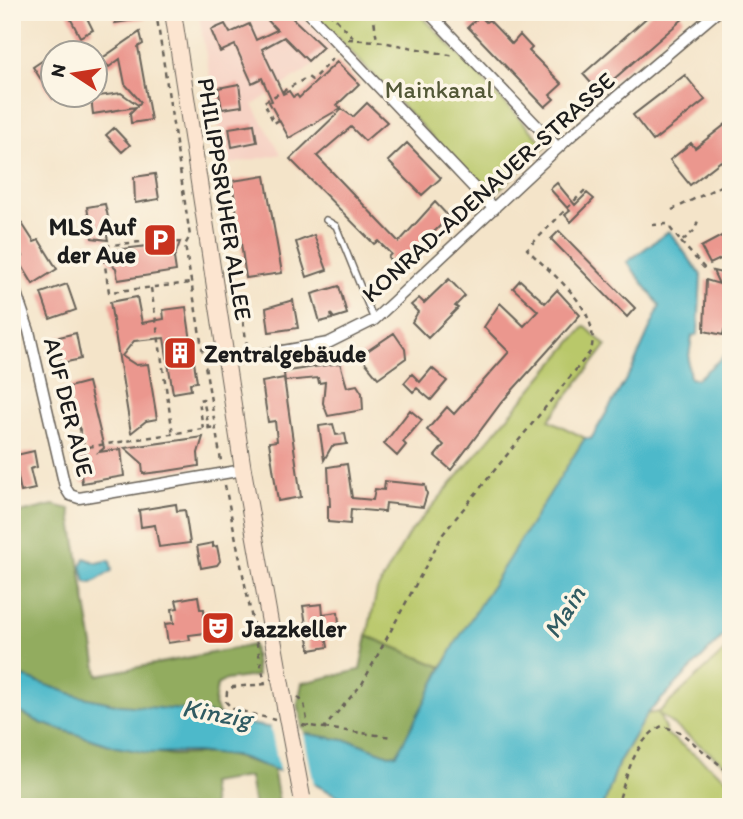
<svg xmlns="http://www.w3.org/2000/svg" width="743" height="819" font-family="Itim,sans-serif">
<rect width="100%" height="100%" fill="#fcf5e5"/>
<filter id="ink" filterUnits="userSpaceOnUse"><feTurbulence type="fractalNoise" baseFrequency=".0143" numOctaves="2"/><feDisplacementMap in="SourceGraphic" scale="14" xChannelSelector="R" yChannelSelector="G"/><feConvolveMatrix kernelMatrix="1 2 1 2 8 2 1 2 1" color-interpolation-filters="sRGB"/></filter>
<filter id="wash" filterUnits="userSpaceOnUse"><feTurbulence type="fractalNoise" baseFrequency=".00686" numOctaves="4" result="noise"/><feDisplacementMap in="SourceGraphic" scale="28" xChannelSelector="R" yChannelSelector="G"/><feGaussianBlur stdDeviation="1.57" result="paint"/><feColorMatrix in="noise" values="0 0 0 0 0 0 0 0 0 0 0 0 0 0 0 0 0 1.4 0 .05"/><feComposite in="paint" operator="in"/></filter>
<g filter="url(#wash)">
<rect width="100%" height="100%" fill="#f4e4c9"/>
<!-- built -->
<path fill="#f6d2c4" d="M198,12h100l34,35 -19,19 -60,39 28,49 -55,11z"/>
<!-- green -->
<path fill="#b9c86a" stroke="#6a7243" stroke-width="2" d="M313,12h105l128,134 -56,52z
M585,326l21,20 -57,74 36,18 -143,229 -75,-31 10,-46 31,-55z
M731,645v124l-72,-55 8,20 64,48v25h-128l16,-45 28,-48 12,-2z"/>
<!-- forest -->
<path fill="#92ac5e" stroke="#57643d" stroke-width="2" d="M53,505l17,4 28,166 155,-30 4,31 -31,4 -9,5 -3,20 6,10 -100,-10 -42,-9 -66,-23v-158z
M367,636l75,31 -32,68 -13,19 -8,1 -34,-13 -52,-9 -5,-30 4,-20 58,-13z
M12,708l29,15 75,24 57,8 47,-2 53,15 6,34 -25,4 -5,-29 -39,6 3,24h-201z"/>
<!-- water -->
<path fill="#4eb9ca" stroke="#356a73" stroke-width="2" d="M669,231l32,44 -3,59 -6,2 -4,28 2,14 7,1 34,-29v278l-84,86 -28,48 -16,45h-243l-48,-24 -72,-26 -44,-5 -47,1 -33,-6 -75,-24 -29,-15v-35l66,23 42,9 78,6 51,13 106,18 34,13 8,-1 58,-110 130,-206 6,1 41,-70 28,-63 -33,-44z
M85,558l12,5 13,-3 2,11 -20,12 -6,-1 -5,-16z"/>
<!-- pier -->
<path fill="#f4e4c9" d="M270,724l33,5 12,60 -35,-15z"/>
<g id="blocks">
<!-- building -->
<path fill="#eb978e" d="M67,12h17l9,18 -13,7z
M113,12h33l1,6 -32,5z
M260,12h26l37,35 -15,14 -24,-24 -22,12 21,45 6,-3 4,6 4,-2 2,3 38,-36 22,22 -22,21 4,3 -52,30 -20,-36 3,-1 -10,-23 -10,5 -17,-38 -15,7 -9,-22 14,-6 5,9 19,-9 7,16 21,-10z
M653,12h26l5,6 -85,74 -16,-18z
M480,16l6,6 3,-2 23,24 8,-9 12,13 -3,3 33,33 -12,11 4,4 -9,8 -77,-80z
M140,32l3,12 -5,3 13,73 -20,3 -1,-10 6,-6 -43,7 -2,-17 30,-4 17,12 3,-3 -16,-18 -5,-25 -11,8 -8,-8z
M48,57l4,7v33l-19,-30z
M685,75l20,25 -52,41 -20,-26z
M239,84l3,22 -20,3 -4,-21z
M367,103l20,19 -22,19 -14,-14 -34,29 82,86 36,-40 14,15 -48,48 -3,-3 -4,3 -6,-8 3,-3 -13,-13 -4,3 -84,-85 52,-50 11,8z
M254,124l3,18 -25,5 -3,-19z
M726,124l5,6v32l-6,4 -4,-5 -31,24 -20,-25 21,-17 4,5z
M114,128l16,17 -8,7 -16,-17z
M407,143l34,35 -19,17 -34,-34z
M155,174l4,25 -24,4 -1,-26z
M265,176l17,97 -36,5 -14,-97z
M557,183l18,22 12,-12 7,6 -23,23 -6,-7 5,-4 -20,-22z
M105,204l6,26 -5,1 2,9 -16,-2 -5,-31z
M12,208l22,34 5,-2 18,29 -24,15 -15,-25 5,-3 -11,-16z
M559,231l76,77 -8,9 -76,-78z
M731,231v23l-21,10 -9,-17z
M314,235l13,35 -20,7 -11,-35z
M180,242l-6,16 2,13 -58,9 -2,-12 -7,-6 -3,-11z
M713,271l18,4v57l-7,-2 -1,5 -19,-4 2,-51 13,4z
M449,279l16,17 -10,10 3,2 -30,30 -16,-16 6,-10 -7,-7 8,-7 5,5z
M520,280l25,23 12,-13 23,25 -79,88 -50,67 -16,-14 9,-11 -17,-15 20,-23 7,7 55,-62 -25,-25 16,-24 24,23 14,-15 -25,-23z
M67,284l9,26 -26,9 -9,-26z
M339,286l8,28 -13,4 -3,-4 1,5 -12,3 -8,-28z
M137,297l5,26 22,-4 -1,-9 23,-3 11,75 -7,1 1,7 -18,3 -9,-55 -30,3 -12,15 14,9 12,-1 9,55 -11,2 -15,12 -21,-131z
M293,300l5,28 -29,4 -3,-24z
M76,333l5,26 -19,4 -7,-25z
M394,333l11,16 1,9 -28,20 -18,-22z
M340,363l7,24 10,-2 5,8 1,17 -35,6 -5,-13 2,-21 -6,1 -1,-5 -33,3 -1,-7 4,-3z
M432,368l15,13 -16,19 -14,-12 -4,4 -9,-9 8,-9 8,8z
M284,378l17,119 -23,4 -9,-59 8,-1 -2,-20 -7,1 -6,-40z
M88,382l16,66 -5,4 22,-3 3,27 -42,7 -3,-28 7,-1 -7,-28 -4,1 -6,-40z
M410,410l12,10 -19,22 3,3 -9,11 -13,-12z
M333,424l3,11 9,-1 2,10 -15,2 -8,14 -5,-34z
M203,437l-5,16 1,13 -32,5 -24,3 -1,-11 -17,-15z
M34,451l3,16 -7,2 5,20 -14,3 -4,-20 -5,1v-17z
M347,464l5,34 21,2 2,-11 9,1 1,-9 40,4 2,9 -4,13 -37,-4 -1,9 -34,-3 -1,15 -22,-2v-16h2l-2,-39z
M176,504l1,7 8,-1 5,33 -31,4 -4,-22 -14,2 -2,-17z
M213,543v4l4,-1 3,15 -3,4 -16,3 -4,-22z
M198,596l2,13h4l1,24 -16,2 1,5 -22,3 -3,-19 9,-1 -2,-14 6,-1 -2,-8z
M322,604l1,10 15,-2 1,12 -15,2 4,21 -18,3 -7,-44z"/>
</g>
</g>
<g filter="url(#ink)">
<use href="#blocks" fill-opacity="0" stroke="#686259" stroke-width="2"/>
<g fill="none" stroke-linecap="round" stroke-linejoin="round">
<defs>
<path id="lane" d="M326,220l10,6 38,94"/>
<path id="street" d="M308,12l186,197
M428,12l130,136
M12,281l17,50 36,156 5,8 9,3 164,-28
M226,361l102,-18 46,-23 200,-187 143,-121"/>
<path id="secondary" d="M173,12l70,458 42,237"/>
</defs>
<!-- lane casing -->
<use href="#lane" stroke="#686259" stroke-width="8"/>
<!-- street casing -->
<use href="#street" stroke="#686259" stroke-width="13"/>
<!-- secondary casing -->
<use href="#secondary" stroke="#686259" stroke-width="18"/>
<!-- path -->
<path stroke="#686259" stroke-width="2.5" stroke-dasharray="5 5" stroke-linecap="butt" d="M156,12l34,224 -5,9 36,216
M329,12l27,28
M373,12l4,29 78,15
M348,39l28,2
M279,120l-5,3 -10,-21 44,-25 4,3 23,-24
M672,210l59,-29
M652,225l15,-1 14,18 14,-12 4,-13
M160,240l-58,6 7,46 82,-9
M681,242l26,29
M228,275l11,18 8,53
M151,288l22,146
M203,429l-4,-29 4,-1 6,29
M69,450l146,-23
M225,485l40,199
M266,684l-33,3 -6,5 -1,10 7,7 42,11
M298,697l6,6 4,23
M302,725l22,3 38,-44 81,-150 148,-183c11,-42 -38,-75 -64,-102l61,-62
M324,728l68,9
M12,800l11,7
M617,807c8,-28 18,-68 45,-81l18,6 51,42"/>
<!-- lane -->
<use href="#lane" stroke="#fff" stroke-width="5"/>
<!-- street -->
<use href="#street" stroke="#fff" stroke-width="10"/>
<!-- secondary -->
<use href="#secondary" stroke="#fce5d0" stroke-width="16"/>
<defs>
<path id="secondary-bridge" d="M285,707l17,90"/>
</defs>
<!-- secondary-bridge casing -->
<use href="#secondary-bridge" stroke="#686259" stroke-width="18" stroke-linecap="butt"/>
<!-- secondary-bridge -->
<use href="#secondary-bridge" stroke="#fce5d0" stroke-width="16"/>
</g>
</g>
<!-- icons -->
<defs>
<symbol id="parking-square" viewBox="-11 -11 22 22"><rect x="-9" y="-9" width="18" height="18" rx="4" fill="#c8321e" stroke="#fcf5e5"/><path d="M-3.5-5.5H1a3.5 3.5 0 0 1 0 7H-1V5.5H-3.5ZM-1-3.4V-.6H.8a1.4 1.4 0 0 0 0-2.8Z" fill="#fff"/></symbol>
<symbol id="building-square" viewBox="-11 -11 22 22"><rect x="-9" y="-9" width="18" height="18" rx="4" fill="#c8321e" stroke="#fcf5e5"/><path d="M-4-6H4V6H1V3H-1V6H-4ZM-2.5-4.3h1.7v1.8h-1.7ZM.8-4.3h1.7v1.8H.8ZM-2.5-1h1.7V.8h-1.7ZM.8-1h1.7V.8H.8Z" fill="#fff"/></symbol>
<symbol id="theatre-square" viewBox="-11 -11 22 22"><rect x="-9" y="-9" width="18" height="18" rx="4" fill="#c8321e" stroke="#fcf5e5"/><path d="M-5-5.5Q0-4 5-5.5V0Q5 5 0 6Q-5 5-5 0ZM-3.3-2.5H-1v1.5H-3.3ZM1-2.5H3.3v1.5H1ZM-2.8 1Q0 5.5 2.8 1Z" fill="#fff"/></symbol>
</defs>
<g fill-rule="evenodd">
<use href="#parking-square" x="141" y="221" width="38" height="38"/>
<use href="#building-square" x="161" y="334" width="38" height="38"/>
<use href="#theatre-square" x="199" y="609" width="38" height="38"/>
</g>
<g text-anchor="middle" dominant-baseline="central" stroke-width="7" stroke-linejoin="round" paint-order="stroke">
<!-- park labels -->
<g font-size="24" fill="#535837" stroke="#fcf5e5">
<text x="439" y="89">Mainkanal</text>
</g>
<!-- street labels -->
<g font-size="24" fill="#1c1c1c" stroke="#fcf5e5">
<text transform="translate(488 187) rotate(-42)">KONRAD-ADENAUER-STRASSE</text>
<text transform="translate(225 199) rotate(81)">PHILIPPSRUHER ALLEE</text>
<text transform="translate(69 407) rotate(76)">AUF DER AUE</text>
</g>
<!-- poi labels -->
<g font-size="24" font-weight="bold" fill="#1c1c1c" stroke="#fcf5e5" text-anchor="start">
<text x="136" y="226" text-anchor="end">MLS Auf<tspan x="136" dy="28">der Aue</tspan></text>
<text x="204" y="353">Zentralgebäude</text>
<text x="242" y="628">Jazzkeller</text>
</g>
<!-- water labels -->
<g font-size="26" font-style="italic" fill="#305b62" stroke="#fcf5e5">
<text transform="translate(564 612) rotate(-58)">Main</text>
<text transform="translate(217 713) rotate(10)">Kinzig</text>
</g>
</g>
<!-- margin -->
<rect width="743" height="819" fill="none" stroke="#fcf5e5" stroke-width="42"/>
<!-- north arrow -->
<g transform="translate(74 74) rotate(282)"><circle r="33" fill="#fcf5e5" stroke="#a29e95" stroke-width="2"/>
<path d="M0-5L12 26L0 18L-12 26Z" fill="#c8321e"/>
<text y="-10" font-size="19" font-weight="bold" text-anchor="middle" fill="#1c1c1c">N</text>
</g>
</svg>
